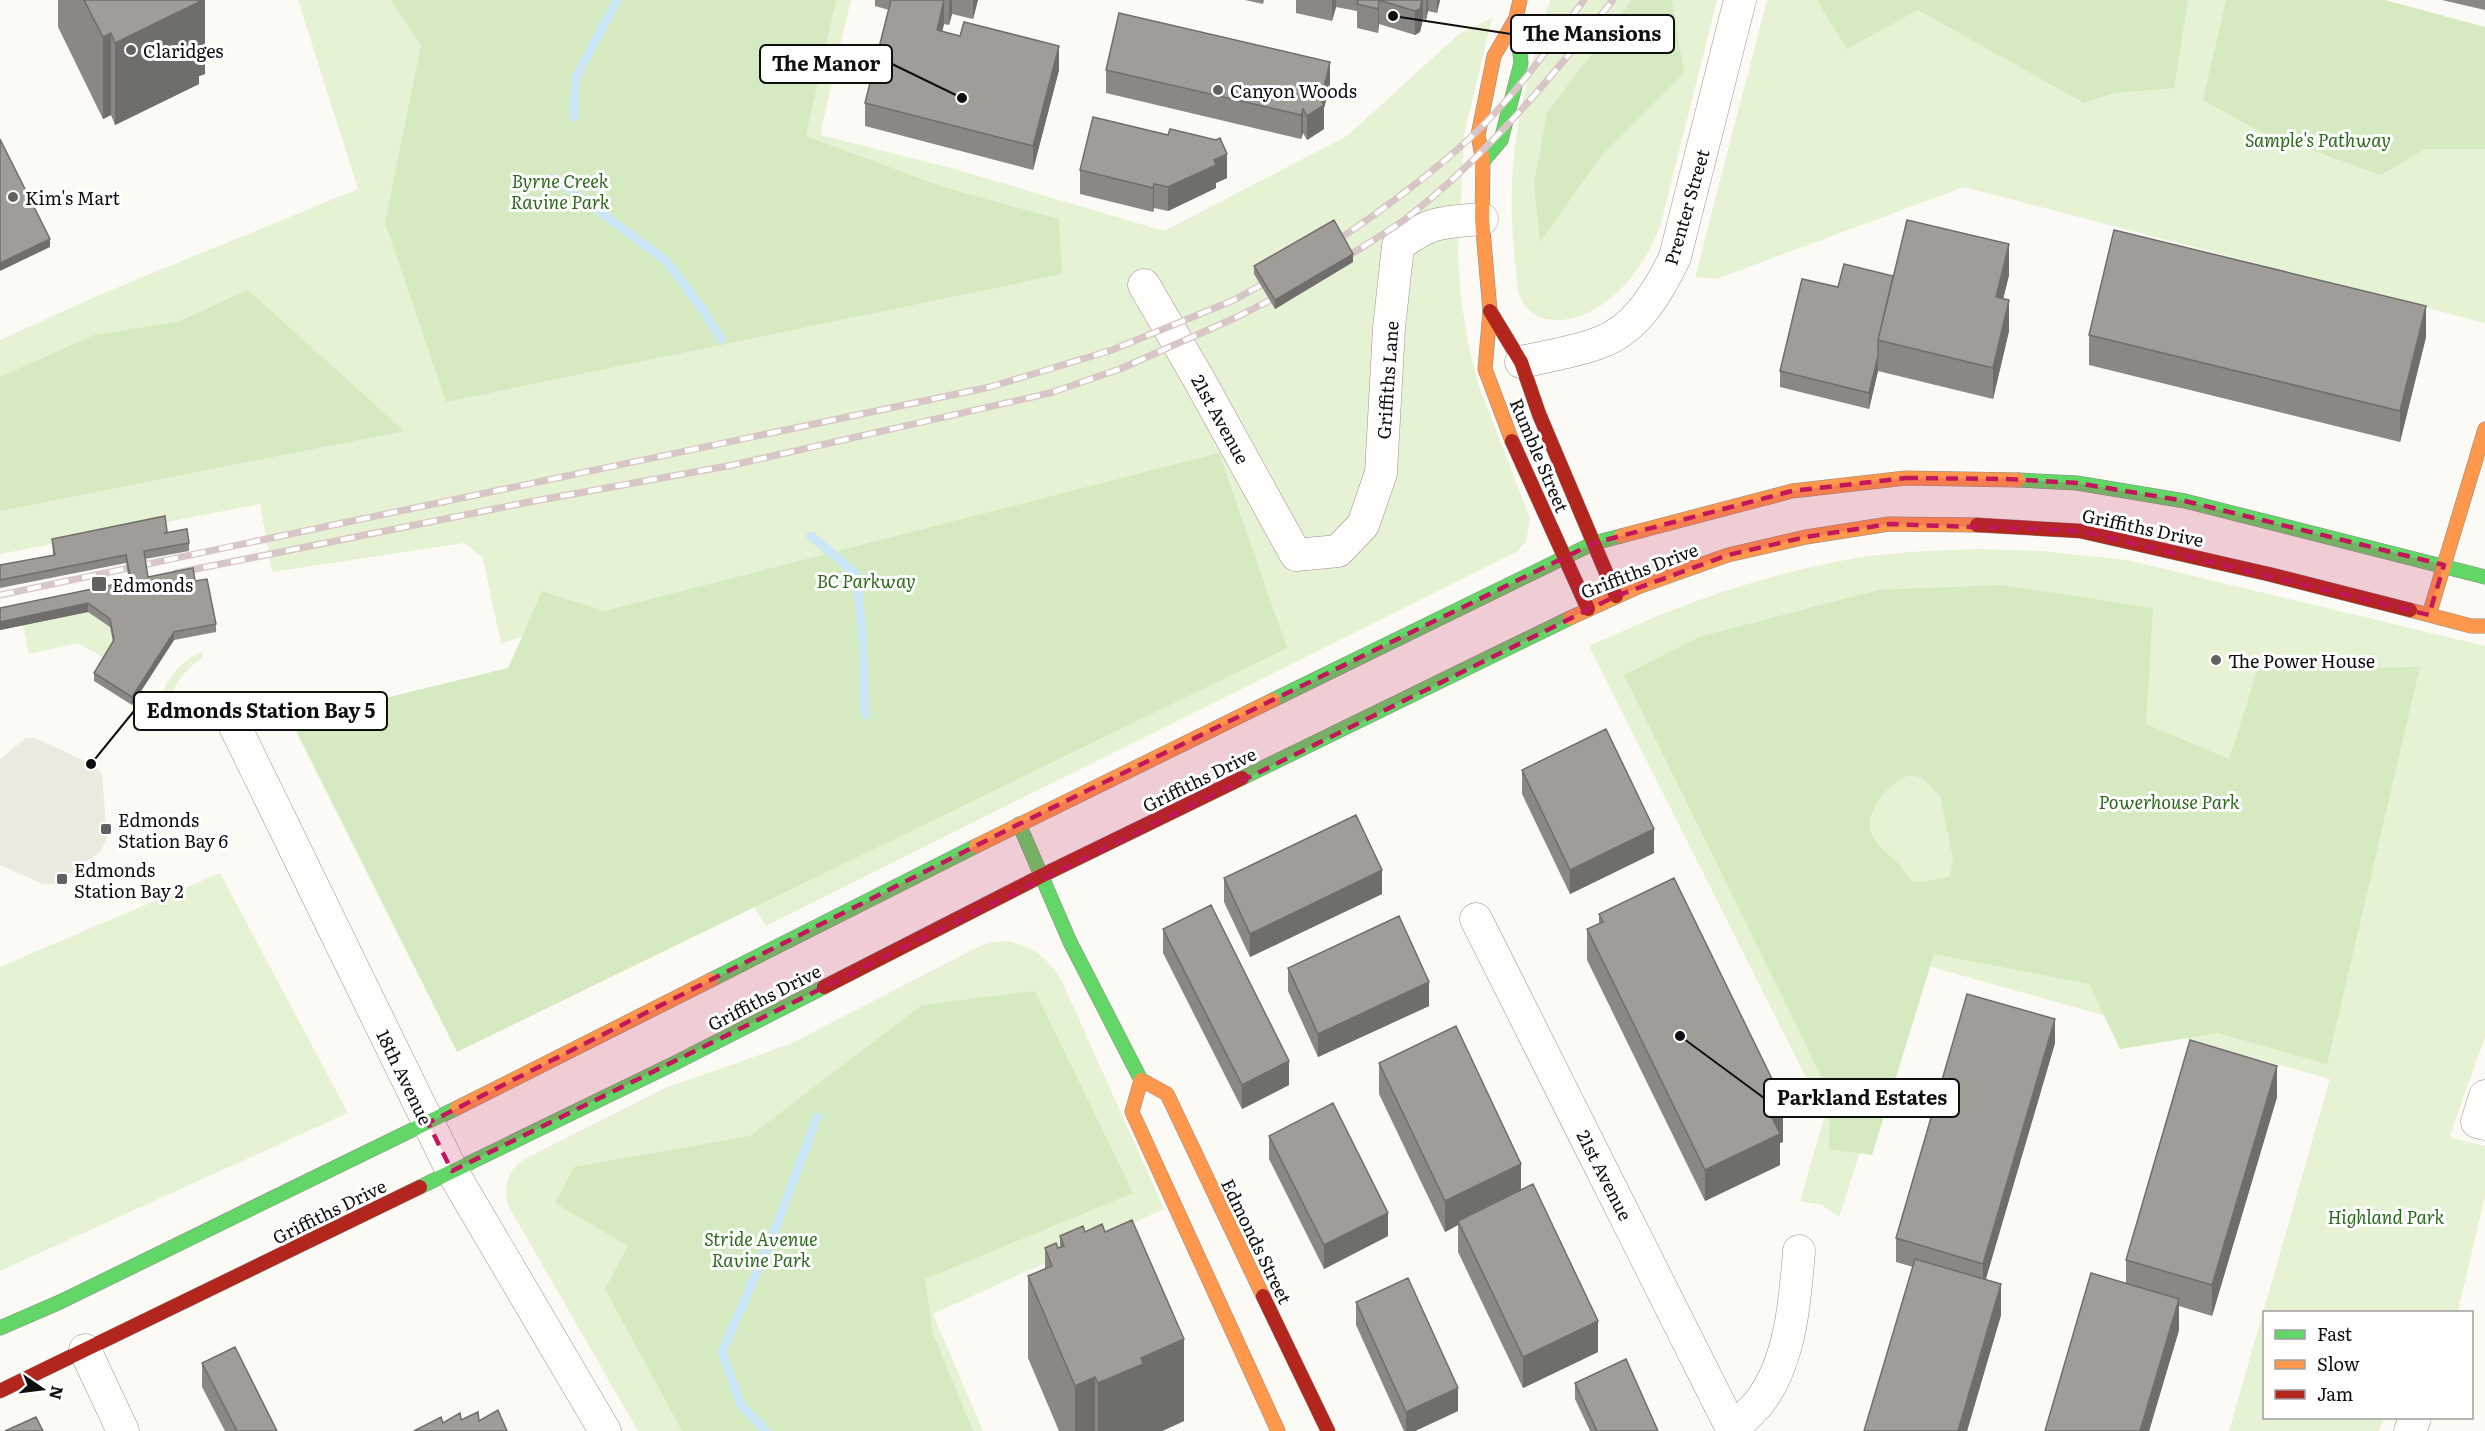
<svg xmlns="http://www.w3.org/2000/svg" width="2485" height="1431" font-family="Literata,serif">
<rect width="100%" height="100%" fill="#fcfaf4"/>
<!-- green -->
<path fill="#e5f2d4" d="M298,0h553l-31,135 131,33 213,63 183,-95 112,-102 33,-16 -28,117 -6,118 3,46 8,50 10,37 51,132 -4,24 -10,10 -750,374 -190,-310 -75,28 -18,-86 -19,-15 -192,29 -12,-68 -260,50v-214l99,-45 259,-106z
M1550,0h167l-56,223c-12,35 -39,75 -74,90 -21,10 -52,12 -65,-12 -5,-8 -5,-21 -6,-31 -5,-41 -6,-82 -1,-123 5,-50 22,-99 35,-147z
M1767,0h556l162,44v279l-521,-136 -248,92 -21,-2z
M1976,549l64,2 87,9 358,86v391l-35,98 2,3 33,8v49l-27,117h-194v106h120l-5,13h-150l101,-352 -409,-115 -82,253 -17,-12 -22,-4 25,-86 -236,-469c80,-37 159,-67 246,-84 46,-10 94,-11 141,-13z
M88,612l22,15 4,21 -7,11 -30,-16 -48,11 -6,-29z
M202,652l1,4c-19,17 -33,30 -36,56l-5,2c-7,-24 18,-55 40,-62z
M220,873l128,240 -348,158v-304z
M1007,941c25,4 40,17 54,38l103,230 -231,105 50,117h-345l-129,-224c-6,-19 -3,-35 14,-47l142,-72 125,-44 188,-97 15,-5z"/>
<!-- forest -->
<path fill="#d6eac1" fill-rule="evenodd" d="M391,0h445l-30,136 137,51 116,32 3,55 -616,128 -61,-179 36,-178z
M1632,0h40l12,73 -82,82 -62,87 -6,-58 13,-71z
M1817,0h371l-14,88 -60,5 -30,10 -166,-93 -71,39z
M2226,0h159l100,27v122h-60l-44,26 -122,-44 -56,-31z
M248,290l156,141 -404,80v-134l94,-42 83,-13z
M1219,453l68,195 -830,404 -166,-331 217,-53 34,-77 62,20z
M2002,585l151,23 -7,116 83,35 29,-90 162,-2 -93,397 -109,-31 -98,16 -31,-65 -155,-30 -62,201 -43,-6 1,-55 -206,-419 75,-38 179,-47zM1910,775l12,3 18,18 13,62 -3,19c-10,1 -23,5 -32,5 -12,-1 -13,-12 -20,-19 -9,-8 -23,-18 -27,-31 -7,-23 20,-50 39,-57z
M1035,991l98,202 -208,86 8,55 40,97h-291l-77,-142 23,-43 -73,-43 19,-36 176,-31 172,-131z"/>
<!-- plaza -->
<path fill="#ece9df" d="M26,738h9l61,28 6,8 5,63 -6,14 -46,33h-12l-43,-19v-106z"/>
<g fill="none" stroke-linecap="round" stroke-linejoin="round">
<!-- stream -->
<path stroke="#cae6f7" stroke-width="9" d="M574,118l2,-41 41,-77
M554,178l112,83 35,46 20,32
M811,536l45,38 7,65 2,76
M766,1431l-25,-26 -19,-53 53,-122 42,-113"/>
<defs>
<path id="street" d="M1144,285l53,91 99,179 42,-4 25,-26 18,-52 8,-145 9,-82c31,-25 46,-24 84,-27
M1521,362c26,-6 55,-10 80,-20 36,-13 59,-53 74,-85l65,-257
M227,710l225,461 153,260
M1476,919l257,512
M2485,1096l-8,26 8,2
M85,1350l38,81
M1732,1430c9,-9 19,-18 27,-27 32,-42 36,-102 40,-152
M2410,1431l5,-13"/>
<path id="fast" d="M1483,161l18,-21 20,-77 -5,-45
M2018,480l59,3 108,18 300,76
M1273,700l321,-157 27,-7
M1242,778l328,-160
M1019,824l51,118 71,138 6,3
M711,980l265,-134
M420,1187l255,-124 149,-76
M0,1328l60,-26 397,-194"/>
<path id="slow" d="M1512,441l-27,-72 5,-58 -8,-92 1,-58 -5,-26 16,-79 22,-38 4,-18
M1621,536l171,-45 114,-13 112,2
M2410,610l61,16h14
M2429,615l56,-186
M1570,618l68,-31 90,-32 78,-18 83,-13 88,1
M976,846l297,-146
M1141,1080l-9,32 146,319
M1147,1083l20,11 96,202
M457,1108l254,-128"/>
<path id="jam" d="M1490,311l31,51 18,52 77,182
M1512,441l76,168
M1977,525l103,6 188,43 142,36
M824,987l219,-112 199,-97
M1263,1296l65,135
M0,1391l420,-204"/>
</defs>
<!-- street casing -->
<use href="#street" stroke="#969592" stroke-width="33"/>
<!-- fast casing -->
<use href="#fast" stroke="#8c8b89" stroke-width="15"/>
<!-- slow casing -->
<use href="#slow" stroke="#8c8b89" stroke-width="15"/>
<!-- jam casing -->
<use href="#jam" stroke="#8c8b89" stroke-width="15"/>
<!-- street -->
<use href="#street" stroke="#fffefd" stroke-width="32"/>
<!-- fast -->
<use href="#fast" stroke="#63d668" stroke-width="14"/>
<!-- slow -->
<use href="#slow" stroke="#ff974d" stroke-width="14"/>
<!-- jam -->
<use href="#jam" stroke="#b3261e" stroke-width="14"/>
<defs>
<path id="rail" d="M1329,246c49,-33 98,-68 141,-108 44,-41 79,-90 114,-138
M1338,263c22,-15 45,-28 66,-43 80,-61 147,-142 209,-220
M176,573l353,-71 204,-37 317,-72 70,-24 117,-52 49,-25
M0,595l990,-208 122,-37 122,-50 40,-22"/>
</defs>
<!-- rail casing -->
<use href="#rail" stroke="#d8c5c5" stroke-width="7"/>
<!-- rail -->
<use href="#rail" stroke="#fff" stroke-width="4.5" stroke-dasharray="14" stroke-linecap="butt"/>
</g>
<!-- wall -->
<path fill="#8a8784" d="M58,0h147v74l-6,2v8l-84,41 -4,-10 -8,4 -45,-92z
M875,0h103l-5,19 -21,-5 -3,11 -5,-1 -2,7 117,39 -26,100 -168,-44v-23l24,-93 -14,-4z
M1245,0h19l-1,4z
M1296,0h144l-3,13 -9,-2 -2,9 -3,-1 -3,13 -5,3 -36,-11 -1,9 -21,-5v-17l-21,-4 -4,14 -36,-8z
M2442,0h43v10z
M1106,70l224,16 -6,22v21l-17,11 -4,-7 -2,6 -195,-46z
M1080,170l147,8 -11,5v5l-48,23 -14,-3 -1,4 -73,-18z
M1353,262l-78,47 -21,-35v-8z
M2009,275l-6,24 6,32 -16,68 -115,-28 -9,38 -89,-22v-16l113,-95z
M2089,335l337,2 -26,105 -311,-77z
M167,533l22,10v8l-44,8 3,18 47,4 21,43v8l-42,8 -42,65 -38,-24v-8l19,-31 -3,-15 -22,-15 -88,18v-22l129,-27 -3,-18 -126,25v-23l53,-10 -1,-16z
M1522,770l132,83 -84,41 -48,-100z
M1224,878l158,16 -132,63 -26,-55z
M1599,914l174,177 10,51 -3,1v22l-75,36 -118,-241v-31l12,-6z
M1163,929l126,156 -47,24 -79,-156z
M1288,968l141,38 -111,51 -30,-66z
M2055,1043l-69,236 15,36 -34,116h-103l49,-164 -17,-5v-24z
M1379,1063l142,127 77,162 -75,36 -65,-136v-27l-13,7 -66,-138z
M2277,1097l-65,219 -33,-10v24l-30,101h-104l81,-148v-23z
M1269,1136l119,100 -64,33 -55,-110z
M1085,1232l99,189 -22,10h-103l-31,-73v-82l17,-7v-21h15v-12z
M1356,1302l102,109 -43,20h-11l-48,-106z
M202,1363l75,68h-52l-23,-44z
M1575,1383l83,48h-68l-15,-32z"/>
<!-- shaded-wall -->
<path fill="#706e6b" d="M196,0h9v74l-6,2v8l-84,41v-82z
M944,0v24l-7,30v-24z
M949,0h3v14l-3,11z
M973,0h5l-5,19z
M1332,0h4v7l-4,14z
M1379,0v24l-1,9v-24z
M1422,0h1v19l-3,13 -5,3v-24z
M1426,0h2v11l-2,9z
M1437,0h3l-3,13z
M111,33v82l-8,4v-82z
M1059,46v24l-26,100v-24z
M1330,62v24l-6,22v21l-17,11v-24l14,-17z
M1303,109v24l-2,6v-24z
M1227,154v24l-11,5v5l-48,23v-24l46,-27z
M1154,184v24l-1,4v-24z
M50,239v8l-50,24v-8z
M2009,244v31l-13,53v-31z
M1353,254v8l-78,47v-9z
M2009,300v31l-16,68v-31z
M2426,306v31l-26,105v-31z
M1878,356v15l-9,38v-16z
M88,603v9l-88,18v-8z
M174,632v8l-42,65v-8z
M1654,829v24l-84,41v-24z
M1382,870v24l-132,63v-23z
M1429,982v24l-111,51v-23z
M2055,1019v24l-72,245v-24z
M1289,1061v24l-47,24v-24z
M2277,1066v31l-65,219v-31z
M1773,1081v31l-4,-29z
M1783,1111v31l-3,1v22l-75,36v-31l66,-54z
M1521,1164v31l-63,26v4l-13,7v-31z
M1388,1213v23l-64,33v-24z
M2001,1284v31l-34,116h-9z
M2179,1299v31l-30,101h-9z
M1598,1321v31l-75,36v-31z
M1184,1339v82l-22,10h-64v-48l43,-25z
M1095,1377v54h-20v-45z
M1458,1388v23l-43,20h-9v-19z"/>
<!-- building -->
<path fill="#a09d99" stroke="#706e6b" stroke-width="1.5" d="M84,0h114l1,2 -84,41 -4,-10 -8,4z
M891,0h53l-7,30 23,6 4,-14 95,24 -26,100 -168,-43z
M1358,0h64l-2,9 -5,2 -36,-11 -1,9 -21,-5z
M1119,13l211,49 -9,37 3,6 -17,11 -4,-7 -2,6 -195,-45z
M1093,117l75,18 2,-6 46,11 4,-2 7,16 -13,6 2,5 -48,22 -14,-3 -1,4 -73,-18z
M0,139l50,100 -50,24z
M1334,220l19,34 -78,46 -21,-34z
M1907,220l102,24 -13,53 13,3 -16,68 -115,-28z
M2114,230l312,76 -26,105 -311,-76z
M1844,264l49,12 -15,64v16l-9,37 -89,-22 22,-92 36,8z
M165,516l2,15 -2,2 22,-4 2,14 -45,8 4,26 45,-9 2,13 12,-2 9,45 -42,8 -42,65 -38,-24 20,-33 -4,-21 -22,-16 -88,19v-14l131,-27 -5,-26 -126,25v-15l55,-10 -3,-16z
M1606,729l48,100 -84,41 -48,-100z
M1356,815l26,55 -132,64 -26,-56z
M1674,878l99,203 -4,2 14,28 -12,5 9,18 -75,36 -118,-241 16,-7 -4,-8z
M1211,905l78,156 -47,24 -79,-156z
M1399,916l30,66 -111,52 -30,-66z
M1967,994l88,25 -72,245 -87,-26z
M1456,1026l65,138 -76,37 -66,-138z
M2190,1040l87,26 -65,219 -86,-25z
M1333,1103l55,110 -64,32 -55,-109z
M1533,1184l65,137 -75,36 -65,-136z
M1132,1220l52,119 -43,19 2,6 -45,19 -3,-6 -20,9 -47,-110 24,-10 -7,-18 11,-5 2,5 6,-2 -4,-10 23,-10 2,6 17,-8 3,8z
M1915,1259l86,25 -43,147h-94z
M2091,1273l88,26 -39,132h-95z
M1408,1278l50,110 -52,24 -50,-110z
M235,1347l42,84h-40l-35,-68z
M1626,1359l32,72h-61l-22,-48z
M498,1410l9,21h-93l27,-14 2,6 17,-10 1,7 17,-8 1,9z
M36,1417l7,14h-38z"/>
<!-- marked area -->
<path fill="#c2185b" fill-opacity="0.2" stroke="#c2185b" stroke-width="4.5" stroke-dasharray="12 8" stroke-linejoin="round" d="M1906,478l101,1 70,4 108,18 259,64 -15,50 -349,-84 -191,-7 -83,13 -78,18 -112,41 -1164,575 -24,-48 591,-299 575,-281 198,-52z"/>
<!-- markers -->
<g fill="#62615f" stroke="#fff" stroke-width="2">
<circle cx="131" cy="50" r="6"/>
<circle cx="1218" cy="90" r="6"/>
<circle cx="13" cy="197" r="6"/>
<rect x="91" y="576" width="16" height="16" rx="3"/>
<circle cx="2216" cy="660" r="6"/>
<rect x="100" y="823" width="12" height="12" rx="3"/>
<rect x="56" y="873" width="12" height="12" rx="3"/>
</g>
<g text-anchor="middle" dominant-baseline="central" stroke-width="6" stroke-linejoin="round" paint-order="stroke">
<!-- poi labels -->
<g font-size="18" fill="#0f0f0f" stroke="#fff" text-anchor="start">
<text x="143" y="50">Claridges</text>
<text x="1230" y="90">Canyon Woods</text>
<text x="25" y="197">Kim's Mart</text>
<text x="112" y="584">Edmonds</text>
<text x="2228" y="660">The Power House</text>
<text x="118" y="819">Edmonds<tspan x="118" dy="21">Station Bay 6</tspan></text>
<text x="74" y="869">Edmonds<tspan x="74" dy="21">Station Bay 2</tspan></text>
</g>
<!-- park labels -->
<g font-size="18" font-style="italic" fill="#2d691d" stroke="#fff">
<text x="2318" y="139">Sample's Pathway</text>
<text x="560" y="180">Byrne Creek<tspan x="560" dy="21">Ravine Park</tspan></text>
<text x="866" y="580">BC Parkway</text>
<text x="2169" y="801">Powerhouse Park</text>
<text x="2386" y="1216">Highland Park</text>
<text x="761" y="1238">Stride Avenue<tspan x="761" dy="21">Ravine Park</tspan></text>
</g>
<!-- street labels -->
<g font-size="18" fill="#0f0f0f" stroke="#fff">
<text transform="translate(1686 207) rotate(-74)">Prenter Street</text>
<text transform="translate(1387 380) rotate(-86)">Griffiths Lane</text>
<text transform="translate(1221 419) rotate(61)">21st Avenue</text>
<text transform="translate(1540 455) rotate(67)">Rumble Street</text>
<text transform="translate(2143 527) rotate(12)">Griffiths Drive</text>
<text transform="translate(1639 570) rotate(-21)">Griffiths Drive</text>
<text transform="translate(1199 779) rotate(-26)">Griffiths Drive</text>
<text transform="translate(764 997) rotate(-27)">Griffiths Drive</text>
<text transform="translate(405 1077) rotate(64)">18th Avenue</text>
<text transform="translate(1605 1175) rotate(63)">21st Avenue</text>
<text transform="translate(329 1211) rotate(-26)">Griffiths Drive</text>
<text transform="translate(1257 1241) rotate(64)">Edmonds Street</text>
</g>
</g>
<!-- callouts -->
<path fill="none" stroke="#0f0f0f" stroke-width="2" d="M1393 16L1511 34M962 98L892 64M91 764L134 711M1680 1036L1764 1098"/>
<g fill="#0f0f0f" stroke="#fff" stroke-width="2">
<circle cx="1393" cy="16" r="6"/>
<circle cx="962" cy="98" r="6"/>
<circle cx="91" cy="764" r="6"/>
<circle cx="1680" cy="1036" r="6"/>
</g>
<g fill="#fff" stroke="#0f0f0f" stroke-width="2">
<rect x="1511" y="15" width="163" height="38" rx="6"/>
<rect x="760" y="45" width="132" height="38" rx="6"/>
<rect x="134" y="692" width="253" height="38" rx="6"/>
<rect x="1764" y="1079" width="195" height="38" rx="6"/>
</g>
<g font-size="20" text-anchor="middle" font-weight="bold" fill="#0f0f0f">
<text x="1592" y="41">The Mansions</text>
<text x="826" y="71">The Manor</text>
<text x="261" y="718">Edmonds Station Bay 5</text>
<text x="1862" y="1105">Parkland Estates</text>
</g>
<!-- legend -->
<rect x="2263" y="1311" width="210" height="108" fill="#ffffff" stroke="#9f9f9f" stroke-width="1.5"/>
<rect x="2275" y="1330" width="30" height="9" fill="#63d668" stroke="#9f9f9f" stroke-width="1.5"/>
<text x="2317" y="1341" font-size="18" fill="#0f0f0f">Fast</text>
<rect x="2275" y="1360" width="30" height="9" fill="#ff974d" stroke="#9f9f9f" stroke-width="1.5"/>
<text x="2317" y="1371" font-size="18" fill="#0f0f0f">Slow</text>
<rect x="2275" y="1390" width="30" height="9" fill="#b3261e" stroke="#9f9f9f" stroke-width="1.5"/>
<text x="2317" y="1401" font-size="18" fill="#0f0f0f">Jam</text>
<!-- north arrow -->
<g transform="translate(42 1389) rotate(104)" stroke="#ffffff" stroke-width="4.5" paint-order="stroke">
<path d="M0-4.5L10 22L0 15L-10 22Z" fill="#0f0f0f"/>
<text y="-9" font-size="16" font-weight="bold" text-anchor="middle" fill="#0f0f0f">N</text>
</g>
</svg>
